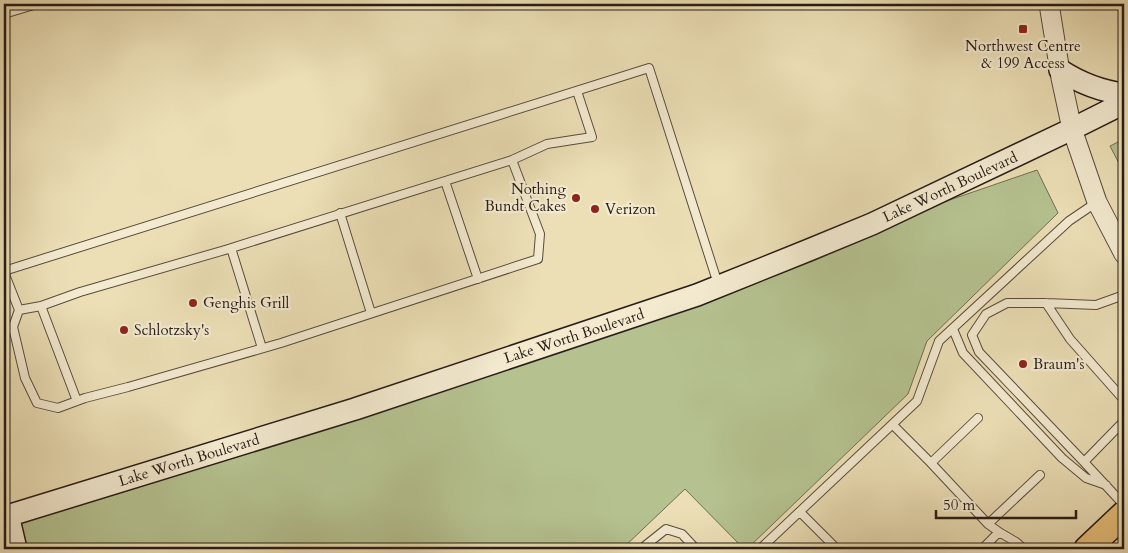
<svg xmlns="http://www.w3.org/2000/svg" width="1128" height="553" font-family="Cardo,serif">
<rect width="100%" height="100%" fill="#ecdfb6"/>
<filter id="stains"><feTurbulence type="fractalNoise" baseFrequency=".004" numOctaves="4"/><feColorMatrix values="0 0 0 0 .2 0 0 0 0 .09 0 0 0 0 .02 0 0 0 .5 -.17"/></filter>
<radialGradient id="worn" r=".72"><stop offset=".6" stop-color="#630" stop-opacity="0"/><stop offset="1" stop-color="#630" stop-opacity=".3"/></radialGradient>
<!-- green -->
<path fill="#b5c290" stroke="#6e6f52" d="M1124,139v34l-14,-27z
M1037,170l21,43 -131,128 -19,53 -161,155h-3l-59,-60 -63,60h-618v-24z"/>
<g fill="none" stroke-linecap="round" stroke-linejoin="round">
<defs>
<path id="service" d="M4,14l33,-10
M445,181l33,98
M340,213l31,100
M231,248l31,100
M4,271l645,-203 69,216
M4,272l15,38 22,-4 39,-14 145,-42 287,-90 35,-16 45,-7 -15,-46
M1124,295l-28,10 -50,-2h-39l-21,11 -14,21 7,17 105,110 40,-41
M1046,303l24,36 54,61
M41,306l36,95
M19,310l-6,17 12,51 12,25 21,5 27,-10 43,-11 153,-44 257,-84 2,-25 -28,-74
M953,329l10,24 99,105 24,20 20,7
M893,425l38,38 47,-45
M1084,462l40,43
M931,463l57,61 52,-49
M4,500l4,13
M800,512l37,37
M999,532l17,10 8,7
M641,549l25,-20 16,5 14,15
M760,549l157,-148 22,-60 130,-120 28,-19
M982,549l17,-17 -11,-8"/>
<path id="tertiary" d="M1049,4l12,74 11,51 25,73 27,52"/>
<path id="secondary" d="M1060,70c20,13 40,21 64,24
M8,515l8,34
M4,517l351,-108 342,-114 112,-45 63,-26 200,-95 52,-26"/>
<path id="trunk" d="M1087,549l37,-35"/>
</defs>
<!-- service casing -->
<use href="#service" stroke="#584d3d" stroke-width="10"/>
<!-- tertiary casing -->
<use href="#tertiary" stroke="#584d3d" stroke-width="21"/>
<!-- secondary casing -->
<use href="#secondary" stroke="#271c15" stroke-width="24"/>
<!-- trunk casing -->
<use href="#trunk" stroke="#271c15" stroke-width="28"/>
<!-- service -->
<use href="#service" stroke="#f3ead0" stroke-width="8"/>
<!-- tertiary -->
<use href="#tertiary" stroke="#f3ead0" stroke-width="19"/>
<!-- secondary -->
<use href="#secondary" stroke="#f3ead0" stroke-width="21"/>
<!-- trunk -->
<use href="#trunk" stroke="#e6c07b" stroke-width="25"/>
</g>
<!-- markers -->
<g fill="#8f2418" stroke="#f3ead0" stroke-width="2">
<rect x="1018" y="24" width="10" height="10" rx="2.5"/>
<circle cx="576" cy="198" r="5"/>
<circle cx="595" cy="209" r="5"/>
<circle cx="193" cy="303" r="5"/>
<circle cx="124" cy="330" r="5"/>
<circle cx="1023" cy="364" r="5"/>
</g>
<g text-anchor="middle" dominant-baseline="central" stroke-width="4.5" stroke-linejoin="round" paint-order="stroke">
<!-- poi labels -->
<g font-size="15" fill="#271c15" stroke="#f3ead0" text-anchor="start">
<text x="1023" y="46" text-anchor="middle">Northwest Centre<tspan x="1023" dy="17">&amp; 199 Access</tspan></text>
<text x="566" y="189" text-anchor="end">Nothing<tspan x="566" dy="17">Bundt Cakes</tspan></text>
<text x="605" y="209">Verizon</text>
<text x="203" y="303">Genghis Grill</text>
<text x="134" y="330">Schlotzsky's</text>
<text x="1033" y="364">Braum's</text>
</g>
<!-- street labels -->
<g font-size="15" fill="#271c15" stroke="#f3ead0">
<text transform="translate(950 187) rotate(-25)">Lake Worth Boulevard</text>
<text transform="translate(574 336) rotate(-18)">Lake Worth Boulevard</text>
<text transform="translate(189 460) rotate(-17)">Lake Worth Boulevard</text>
</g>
</g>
<!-- margin -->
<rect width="1128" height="553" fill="none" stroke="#ecdfb6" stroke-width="20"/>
<rect x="5" y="5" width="1118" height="543" fill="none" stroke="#271c15" stroke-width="2.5"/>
<rect x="10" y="10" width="1108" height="533" fill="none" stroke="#271c15"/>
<!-- scale -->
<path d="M936 510v8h140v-8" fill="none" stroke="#271c15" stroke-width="2.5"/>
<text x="943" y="510" font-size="15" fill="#271c15" stroke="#f3ead0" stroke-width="4" paint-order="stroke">50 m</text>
<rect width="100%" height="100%" filter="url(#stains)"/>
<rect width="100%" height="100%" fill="url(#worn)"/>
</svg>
